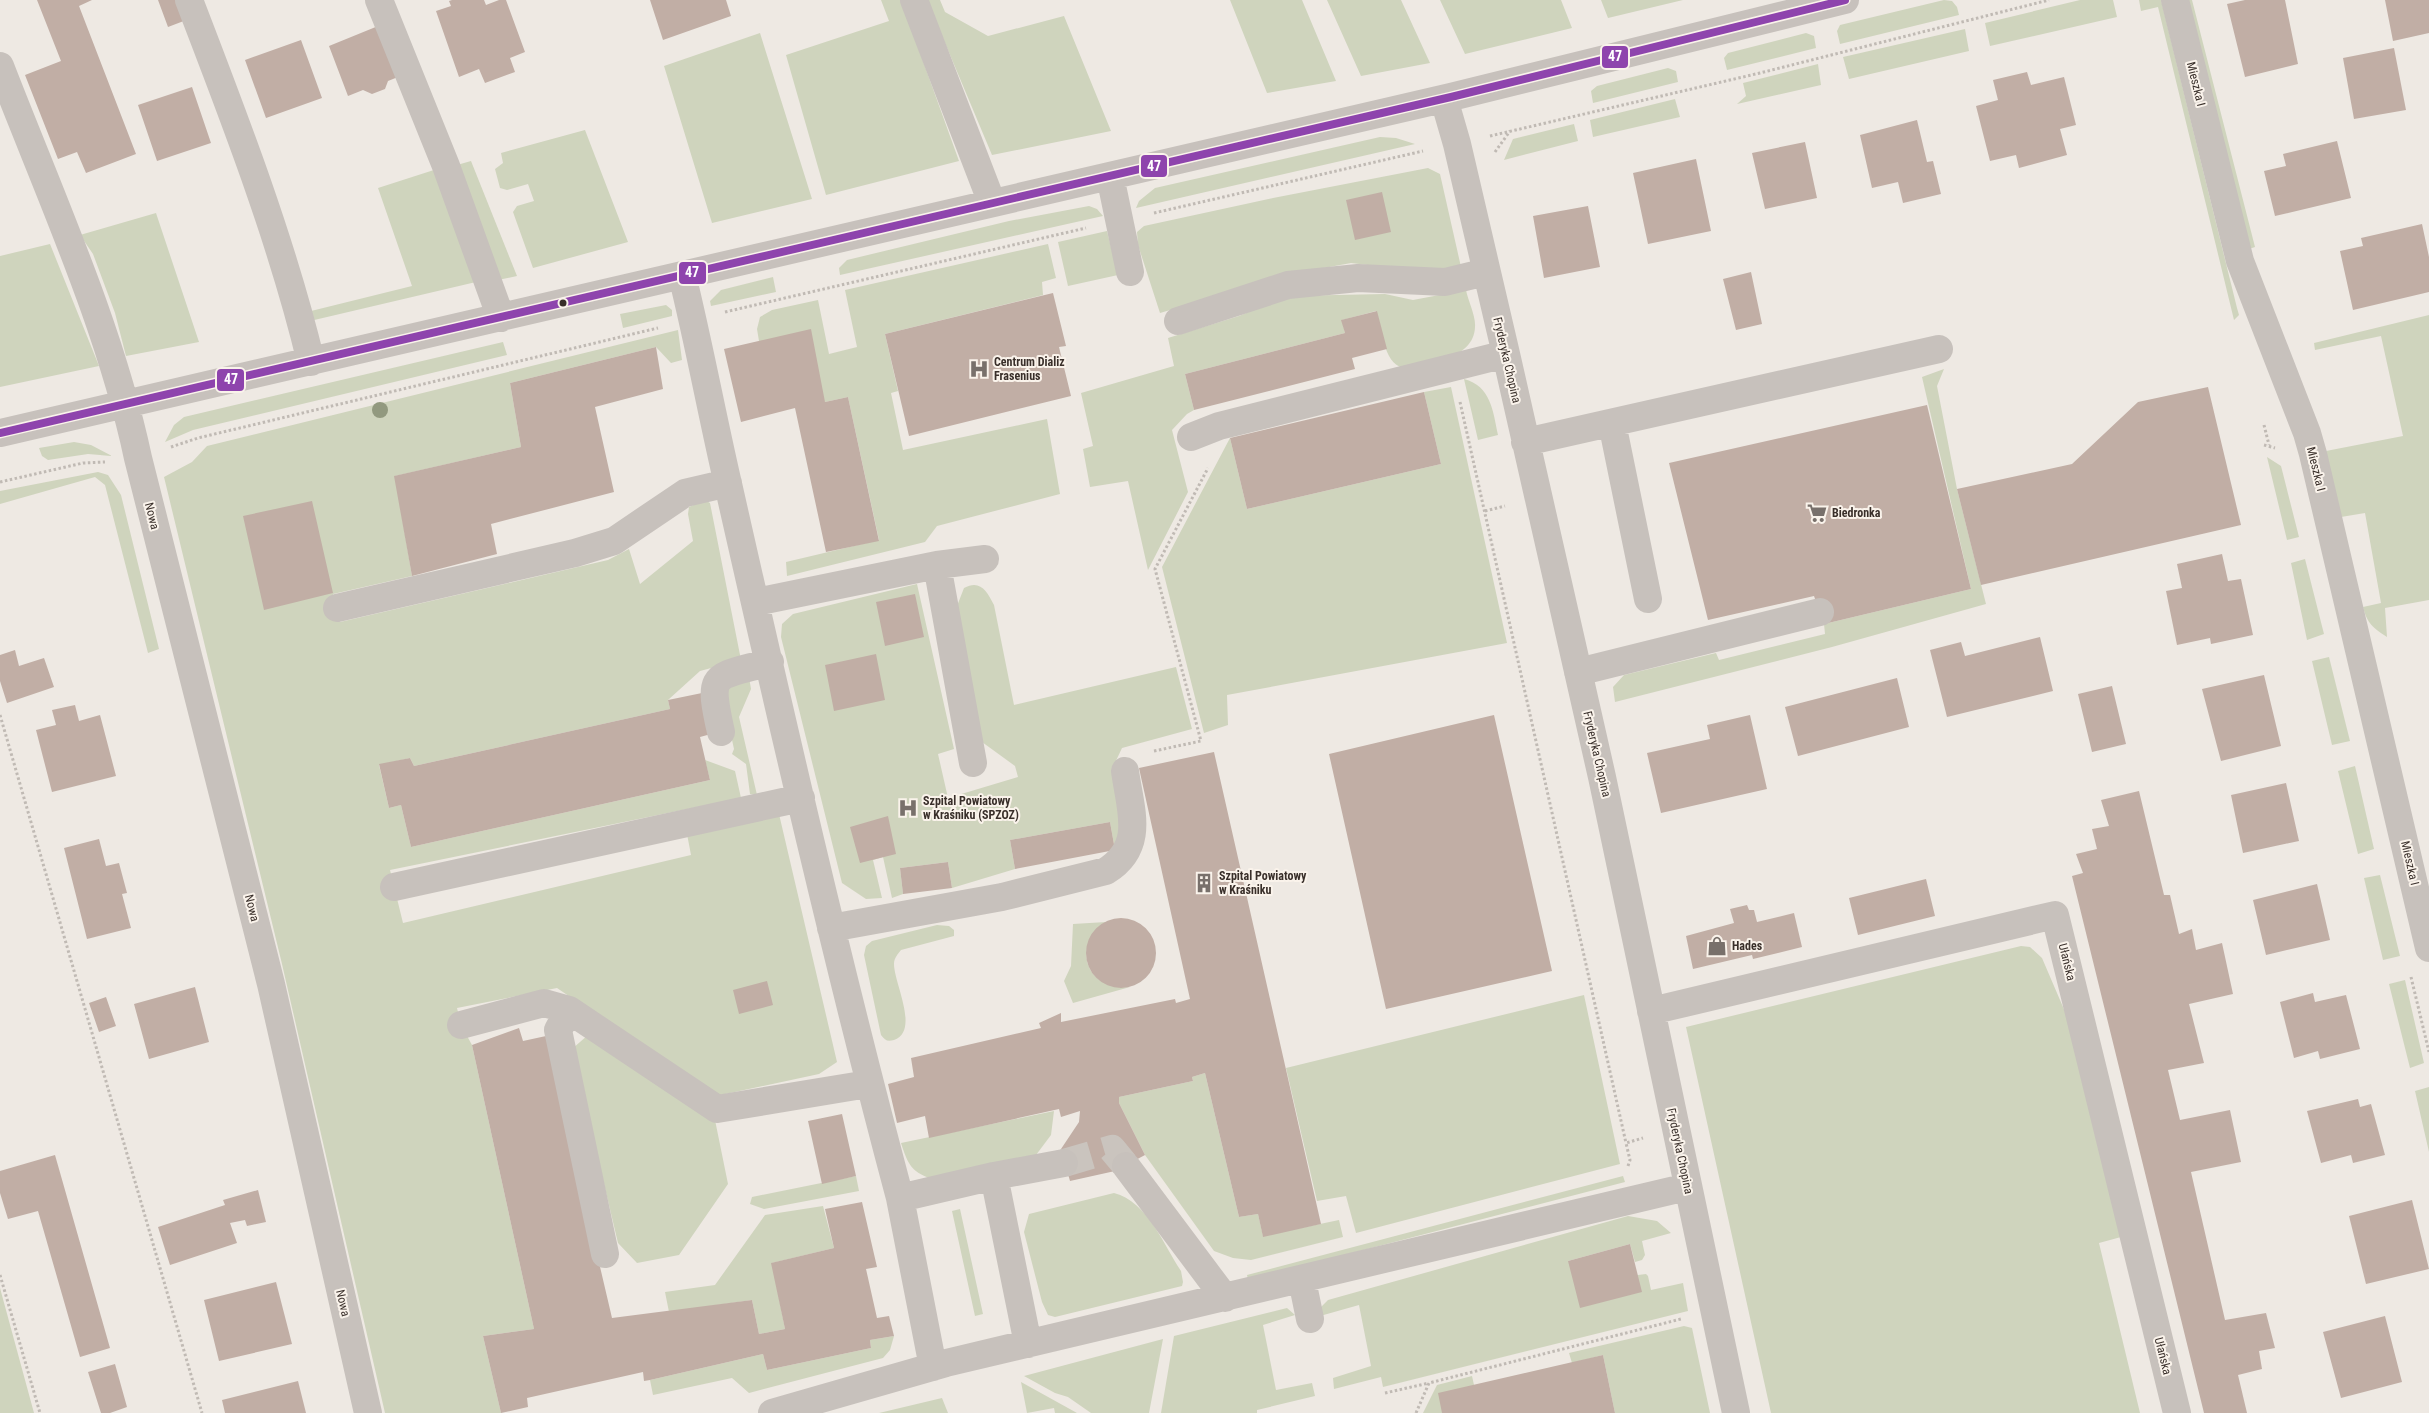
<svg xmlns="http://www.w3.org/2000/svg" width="2429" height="1413" font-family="'Roboto Condensed',sans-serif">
<rect width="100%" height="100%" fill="#eee9e3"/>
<!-- green -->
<path fill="#cfd4bd" d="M881,0h20l58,161 -133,34 -40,-140 103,-34z
M927,0h13l5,12 43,24 76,-20 47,115 -119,24z
M1230,0h72l34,81 -69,12z
M1327,0h74l29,63 -69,13z
M1440,0h121l11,28 -107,26z
M1601,0h82l-75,18z
M1944,0l8,1 5,6 2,8 -119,29 -3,-13 3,-6z
M2080,0h33l4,17 -127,29 -5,-23z
M2139,0h22l76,308 2,7 -5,5 -76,-313 -17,4z
M2186,0h6l63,247 -6,2z
M1965,29l4,22 -120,28 -6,-22z
M760,33l52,166 -100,24 -48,-157z
M1806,33l8,3 2,12 -89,22 -3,-12 4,-5z
M1818,64l3,21 -84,19 9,-8 -3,-13z
M1668,68l8,3 2,11 -85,21 -2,-12 6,-5z
M1675,99l5,18 -87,20 -3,-17z
M1574,124l4,17 -74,19 9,-21z
M585,130l43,112 -95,26 -20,-56 4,-6 17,-5 -6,-17 -21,6 -7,-2 -5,-19 8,-6 -2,-10z
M1380,137l16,1 19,6 -279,64 3,-7 16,-13z
M471,161l46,115 -19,4 -41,-115z
M1428,168l12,6 21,93 -10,2 -42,1 -58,-7 -60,11 -131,39 -22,-68 -1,-13 7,-6 129,-28z
M437,169l39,113 -166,39 -3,-9 105,-26 -34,-98z
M1089,206l8,3 6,7 -263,59 -1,-7 8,-8 162,-39z
M156,213l43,129 -73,14 -11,-43 -22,-59 -13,-19z
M1107,231l11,44 -50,11 -10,-44z
M50,244l49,122 -99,21v-131z
M1048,244l8,34 -14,4 1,13 -158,39 13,57 -7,2 12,57 144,-31 13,75 -123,32 -12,16 -138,34 -1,-14 93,-22 -31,-143 -23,5 -66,-61 -2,-12 3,-12 12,-7 46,-10 11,54 28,-7 -12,-57z
M773,277l3,15 -65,14 -1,-5 11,-11z
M1466,290c2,11 10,26 9,37 -1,33 -49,36 -72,41 -21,-6 -20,-40 -27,-57l-34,9 3,13 -160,41 9,36 -7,4 -15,16 16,62 -40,78 -20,-89 -38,6 -7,-38 10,-3 -12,-53 93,-27 -6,-28 71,-22 48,-20 98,-2 28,6z
M666,305l6,5v6l-49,12 -3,-14z
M2429,315v285l-44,8 2,29c-14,-9 -20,-14 -24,-30l18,-4 -16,-90 -24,4 -15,-66 77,-15 -22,-100 -66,14 -1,-7z
M678,330l4,30 -11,3 -15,-16 -146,36 11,64 -126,29 17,100 -79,18 7,28 268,-62 21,-11 11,35 53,-43 -5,-27 1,-7 16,-7 5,3 31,157 -41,11 -32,29 2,9 -256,57 -4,-8 -31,7 10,43 12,-3 10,42 299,-67 -5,-20 30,11 6,27 -351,72 13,53 288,-68 -4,-21 92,-20 58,248 -18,12 -103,22 -159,-108 -100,20 4,17 11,20 62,284 -51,7 18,77h-116l-103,-449 -118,-487 28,-15 15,-16z
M503,342l4,13 -314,75 -28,12 9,-17 10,-8z
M1944,369l-7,17 20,103 29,115 -154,43 -217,55 -2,-15 11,-12 92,-22 3,7 106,-26 -1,-10 147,-35 -49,-212z
M1464,379c27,7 29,32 34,56l-20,5z
M1451,387l56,256 -280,52 1,30 -24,8 -42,-166 68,-129 17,71 194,-45 -17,-72z
M74,442l17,3 21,11 -24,-2 -40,6 -6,-4 -3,-8z
M2267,457l14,9 18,71 -12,3z
M98,472l10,3 13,20 38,154 -11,4 -43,-168 -10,-8 -95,27v-13z
M2305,559l19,75 -17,6 -16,-77z
M917,584l37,165 -16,5 10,44 70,-21 -3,-11 -33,-24 -25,-136 7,-18c16,-9 23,3 30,17l20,100 162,-38 16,62 -70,19 -8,17 7,74 -6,11 -5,-28 -100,18 5,29 -63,19 -4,-26 -48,6 3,26 -11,4 -9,-41 -10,3 9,38 -16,1 -24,-16 -61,-246 1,-13 11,-10z
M2329,657l21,84 -18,4 -20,-84z
M749,677l2,12 -12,28 18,78 -7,-1 -4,-30 -14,-10 2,-5 -10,-46 2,-13z
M2355,766l19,83 -16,5 -20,-83z
M2380,875l20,81 -17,4 -19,-82z
M1106,922c-36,25 -19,69 24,65l-57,16 -9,-22 7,-15 2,-42z
M937,925l12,1 5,4v6l-53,14c-3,4 -7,8 -7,14 0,19 26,67 0,76 -7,2 -9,0 -13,-5l-17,-80 2,-9 6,-5z
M2021,946l9,1 12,11 27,63 52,216 -22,6 41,170h-369l-85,-386z
M2405,980l19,83 -14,5 -21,-84z
M1584,995l36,169 -264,69 -10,-37 -29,5 -31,-133z
M588,1035l127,85 13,64 -49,71 -42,8 -19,-20 -46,-194z
M1205,1073l34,144 19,-3 5,22 76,-16 4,17 -92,23 -18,-2 -19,-7 -69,-96 -26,-52v-6l74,-16 -1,-4z
M2429,1087v65l-14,-61z
M1054,1111l-3,24 -15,20 -101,25c-23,-7 -27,-15 -34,-37z
M856,1176l3,15 -95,18 -14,-5 2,-7z
M1623,1176l2,6 -377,98 -1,-5z
M1114,1193c34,9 49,51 67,78l2,11 -1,4 -127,31 -7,-2 -6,-13 -18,-70 5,-18z
M823,1206l11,42 -62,15 13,66 -26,5 -7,-34 -83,12 -4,-20 50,-7 50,-70z
M960,1209l23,105 -8,2 -23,-105z
M1628,1216l29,5 14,12 -29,8 3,14 -3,5 -7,2 -5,-18 -62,17 70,14 8,-1 2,2 3,14 32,-7 5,28 -305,76 -2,-10 -47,12 -1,-11 38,-12 -12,-61 -39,11 1,-9 7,-7z
M0,1288l34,125h-34z
M1287,1308l8,7 -32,10 13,65 36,-7 3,13 -58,14v3h-96l13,-77z
M1684,1326l8,2 18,85h-95l-12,-58 -31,8 -3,-10z
M894,1336l-4,14 -7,8 -134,35 -17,-15 -79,17 -3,-15 113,-26 4,16 104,-22 -1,-8z
M1163,1339l-14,74h-58l-23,-16 -13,-4 -31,-17z
M1472,1376l2,9 -32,28h-19l14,-28z
M1021,1382l56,31h-22l-1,-5 -27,5z
M942,1398l6,15h-69z"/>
<!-- building -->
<path fill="#c1aea5" d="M37,0h55l-13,6 57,148 -50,19 -9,-21 -19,7 -33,-84 36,-14z
M158,0h23l8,19 -21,8z
M452,0h32l2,5 13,-5h7l19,52 -15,6 5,14 -30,11 -6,-14 -20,8 -23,-66 15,-5 -2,-5z
M650,0h76l5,16 -68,24z
M2245,0h40l13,64 -53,13 -18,-73z
M2385,0h44v33l-36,8z
M383,24l20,51 -15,6 -3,8 -13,5 -9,-4 -15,6 -19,-50z
M301,40l21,58 -56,20 -21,-58z
M2394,48l12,62 -52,9 -11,-61z
M2027,72l4,13 33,-8 12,48 -16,4 7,26 -48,13 -3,-13 -26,6 -14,-55 22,-6 -5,-20z
M192,87l19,56 -54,18 -19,-56z
M1917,120l10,42 6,-1 8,33 -38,9 -5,-21 -26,6 -12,-53z
M2337,141l14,57 -76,18 -11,-45 22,-5 -3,-12z
M1805,142l12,56 -52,11 -13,-56z
M1696,159l15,72 -63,13 -15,-71z
M1382,192l9,40 -36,8 -9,-40z
M1588,206l12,61 -56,11 -11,-62z
M2422,224l7,33v35l-76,18 -13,-59 23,-5 -2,-8z
M1751,272l11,52 -26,6 -13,-51z
M1053,293l13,53 -7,1 12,49 -162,40 -24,-102z
M1377,311l10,38 -35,9 3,11 -161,41 -9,-36 160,-41 -4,-13z
M811,329l14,73 23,-5 31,144 -53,11 -31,-144 -54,14 -17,-73z
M656,347l7,42 -68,18 19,85 -123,32 6,30 -85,22 -18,-100 127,-29 -11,-64z
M2208,387l33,138 -260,60 -24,-96 115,-25 66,-62z
M1424,392l17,72 -194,45 -17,-71z
M1927,405l44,184 -147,35 -10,-28 -106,24 -39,-157z
M312,501l21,92 -69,17 -21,-94z
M2222,554l6,27 13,-2 12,56 -42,9 -1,-6 -33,7 -11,-54 16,-3 -5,-24z
M915,594l9,43 -39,9 -9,-44z
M2040,637l13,54 -106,26 -17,-67 31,-8 4,14z
M15,650l4,16 25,-8 10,29 -47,16 -7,-22v-26z
M876,654l9,46 -51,11 -9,-46z
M2264,675l17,71 -60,15 -19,-72z
M1897,678l12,49 -111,29 -13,-49z
M2112,686l14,58 -34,8 -14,-58z
M702,693l9,41 -11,3 10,43 -299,67 -10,-42 -12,3 -10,-44 31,-6 4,8 256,-57 -2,-9z
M75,705l4,16 21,-6 16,61 -64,16 -16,-62 20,-5 -4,-15z
M1494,715l58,256 -166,38 -57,-255z
M1750,715l17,74 -106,24 -14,-60 63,-14 -3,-14z
M1214,752l107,472 -58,13 -5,-23 -19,3 -34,-144 -13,4 1,4 -74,16v6l26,52 -30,16 -45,10 -9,-32 18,-27 1,-11 -19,6 -2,-8 -130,29 -4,-22 -28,7 -9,-39 26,-7 -3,-19 130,-30 -2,-5 22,-10v9l114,-23 1,4 14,-4 -51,-231z
M2286,783l13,58 -56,12 -12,-58z
M2139,791l25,104h6l9,39 13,-5 4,21 26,-7 11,51 -44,10 15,59 -36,7 12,50 50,-10 11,52 -50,10 34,148 41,-7 9,35 -16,3 3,18 -24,6 9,38h-43l-132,-537 11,-3 -7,-19 21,-5 -5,-20 17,-3 -8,-26z
M888,816l8,38 -36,9 -10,-36z
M1110,822l5,28 -100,19 -5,-29z
M99,839l7,27 13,-3 8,30 -5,1 9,34 -44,11 -23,-91z
M948,862l4,26 -49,6 -3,-26z
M1926,879l9,37 -77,19 -9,-37z
M2317,884l13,56 -64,15 -13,-55z
M1747,905l2,5h5l3,12 37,-9 8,34 -49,12 -1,-4 -59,14 -7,-33 48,-13 -4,-14z
M1086 953a35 35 0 1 1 70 0a35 35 0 1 1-70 0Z
M767,981l6,24 -34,9 -6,-24z
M195,987l14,55 -60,17 -15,-55z
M2313,993l2,9 31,-7 14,54 -40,10 -2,-8 -24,7 -14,-56z
M106,997l10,29 -17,6 -10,-29z
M519,1028l4,13 23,-5 66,282 140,-18 7,34 26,-5 -14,-66 63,-15 -9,-39 37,-7 15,65 -11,2 11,49 12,-2 5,20 -24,4 1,8 -104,22 -4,-16 -113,26 -6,1 -1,-9 -116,26 1,9 -27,6 -18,-77 51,-7 -62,-284z
M2358,1099l2,8 11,-3 14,51 -32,8 -2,-8 -30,8 -14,-52z
M842,1114l14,62 -34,8 -14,-63z
M55,1155l55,193 -30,9 -42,-146 -30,8 -8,-26v-22z
M258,1190l8,32 -19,4 -2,-6 -15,3 7,20 -67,22 -12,-38 67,-22 -2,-5z
M2412,1200l17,69 -63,15 -17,-68z
M1630,1244l12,48 -62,16 -12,-47z
M276,1282l16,62 -73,17 -15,-61z
M2385,1316l17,66 -61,16 -18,-66z
M1603,1355l12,58h-173l-4,-20z
M115,1364l12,43 -17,6h-9l-13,-41z
M298,1381l8,32h-81l-3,-13z"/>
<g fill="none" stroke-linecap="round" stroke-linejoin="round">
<!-- minor-tunnel -->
<path stroke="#cac4be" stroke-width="28" stroke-dasharray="28 14" stroke-linecap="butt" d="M1064,1163l48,-14 14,17"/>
<!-- path -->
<path stroke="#c0bab4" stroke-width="3" stroke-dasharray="2.5 2.5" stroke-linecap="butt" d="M1490,136l270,-63 289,-73
M1495,152l15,-21
M1154,213l269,-62
M725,312l361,-84
M1460,402l166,741
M2264,425l5,20
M2264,445l11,3
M171,447l27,-9 460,-110
M0,482l83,-19 22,-1
M1485,511l20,-5
M0,715l202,698
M1154,751l47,-10 -46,-172 53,-101
M2411,977l18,75
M1628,1166l2,-6 -4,-17 17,-5
M0,1275l40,138
M1385,1393l44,-10
M1416,1413l13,-30 252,-64"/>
<!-- minor -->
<path stroke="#c7c1bc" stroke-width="28" d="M189,0c45,117 93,241 122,362
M379,0l67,166 55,152
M914,0l78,203
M2175,0l65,261 67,172 6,21 116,494
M0,66c49,127 110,260 138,392l133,526 97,429
M1444,99l13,45 49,210 96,423 134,636
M1110,176l20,96
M682,275c17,69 30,140 46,209 54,239 109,478 172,714
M1178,321l110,-36 70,-7 87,4 41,-10
M1612,423l36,176
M0,433l1451,-336 394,-97
M1191,437l28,-11 287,-72
M1525,442l414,-93
M937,565l36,198
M756,602l181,-37 48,-6
M337,608l238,-55 39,-12 71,-48 43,-10
M1578,672l242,-60
M721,732c-14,-62 -8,-54 49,-70
M394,887l407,-89
M831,928l171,-31 104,-26c40,-25 24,-62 19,-100
M569,1010l-11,20 47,224
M1651,1011l404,-96 122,498
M461,1025l83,-22 25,7 148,99 151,-25
M1126,1166l99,132
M994,1176l70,-13
M1302,1280l8,39
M933,1367l-33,-169 94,-22 34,168
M772,1413l174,-50 741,-176"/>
<defs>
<path id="bus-1" d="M0,433l1451,-336 394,-97"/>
</defs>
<!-- bus-1 casing -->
<use href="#bus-1" stroke="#faf3eb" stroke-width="11"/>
<!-- bus-1 -->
<use href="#bus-1" stroke="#8e44ad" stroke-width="8"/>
</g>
<!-- trees -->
<circle fill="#92997f" cx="380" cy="410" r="8"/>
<!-- icons -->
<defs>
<symbol id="hospital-bare" viewBox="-9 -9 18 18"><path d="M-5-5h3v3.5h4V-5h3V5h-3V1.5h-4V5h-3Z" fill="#78706b" stroke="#faf3eb" stroke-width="2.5" paint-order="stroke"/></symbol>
<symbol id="supermarket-bare" viewBox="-9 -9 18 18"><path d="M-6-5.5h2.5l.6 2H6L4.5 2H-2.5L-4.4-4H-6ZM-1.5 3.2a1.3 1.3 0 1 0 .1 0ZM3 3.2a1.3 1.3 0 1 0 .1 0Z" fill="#78706b" stroke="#faf3eb" stroke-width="2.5" paint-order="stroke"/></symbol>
<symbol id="building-bare" viewBox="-9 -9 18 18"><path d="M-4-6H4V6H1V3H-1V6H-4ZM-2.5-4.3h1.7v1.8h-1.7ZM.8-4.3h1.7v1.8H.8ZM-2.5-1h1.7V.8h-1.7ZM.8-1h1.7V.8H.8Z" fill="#78706b" stroke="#faf3eb" stroke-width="2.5" paint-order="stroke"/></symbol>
<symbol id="shop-bare" viewBox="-9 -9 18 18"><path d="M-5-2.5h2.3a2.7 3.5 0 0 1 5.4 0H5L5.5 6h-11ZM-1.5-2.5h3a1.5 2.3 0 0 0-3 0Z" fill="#78706b" stroke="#faf3eb" stroke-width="2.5" paint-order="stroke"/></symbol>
</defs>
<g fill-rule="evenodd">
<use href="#hospital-bare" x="965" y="355" width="28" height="28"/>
<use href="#supermarket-bare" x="1803" y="499" width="28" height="28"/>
<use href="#hospital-bare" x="894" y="794" width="28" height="28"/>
<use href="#building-bare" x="1190" y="869" width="28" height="28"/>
<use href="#shop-bare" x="1703" y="932" width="28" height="28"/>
</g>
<!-- markers -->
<circle fill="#392f2a" stroke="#faf3eb" stroke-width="2" cx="563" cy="303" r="4.5"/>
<g text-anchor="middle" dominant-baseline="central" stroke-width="4" stroke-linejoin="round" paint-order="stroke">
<!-- street labels -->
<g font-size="12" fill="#392f2a" stroke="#faf3eb">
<text transform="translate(2196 84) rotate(76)">Mieszka I</text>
<text transform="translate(1507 360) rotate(77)">Fryderyka Chopina</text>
<text transform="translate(2316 469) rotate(76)">Mieszka I</text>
<text transform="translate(152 516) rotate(76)">Nowa</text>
<text transform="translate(1597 754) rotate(77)">Fryderyka Chopina</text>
<text transform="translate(2410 863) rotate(77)">Mieszka I</text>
<text transform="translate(252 908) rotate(76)">Nowa</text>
<text transform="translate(2067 962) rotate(76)">Ułańska</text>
<text transform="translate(1680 1151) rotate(78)">Fryderyka Chopina</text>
<text transform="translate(343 1303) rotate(77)">Nowa</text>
<text transform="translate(2163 1356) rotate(76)">Ułańska</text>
</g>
<!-- poi labels -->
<g font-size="12" font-weight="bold" fill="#392f2a" stroke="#faf3eb" text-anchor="start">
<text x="994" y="362">Centrum Dializ<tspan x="994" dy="14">Frasenius</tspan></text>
<text x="1832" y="513">Biedronka</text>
<text x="923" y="801">Szpital Powiatowy<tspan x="923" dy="14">w Kraśniku (SPZOZ)</tspan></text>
<text x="1219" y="876">Szpital Powiatowy<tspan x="1219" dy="14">w Kraśniku</tspan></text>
<text x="1732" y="946">Hades</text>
</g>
</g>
<g stroke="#faf3eb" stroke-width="2">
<rect x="1601" y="45" width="28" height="24" rx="5" fill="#8e44ad"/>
<rect x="1140" y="154" width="28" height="24" rx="5" fill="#8e44ad"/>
<rect x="678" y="261" width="29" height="24" rx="5" fill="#8e44ad"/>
<rect x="216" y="368" width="29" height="24" rx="5" fill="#8e44ad"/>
</g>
<g font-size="14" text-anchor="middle" font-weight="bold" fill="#fff">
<text x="1615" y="61">47</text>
<text x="1154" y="171">47</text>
<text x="692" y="277">47</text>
<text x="231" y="384">47</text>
</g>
</svg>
